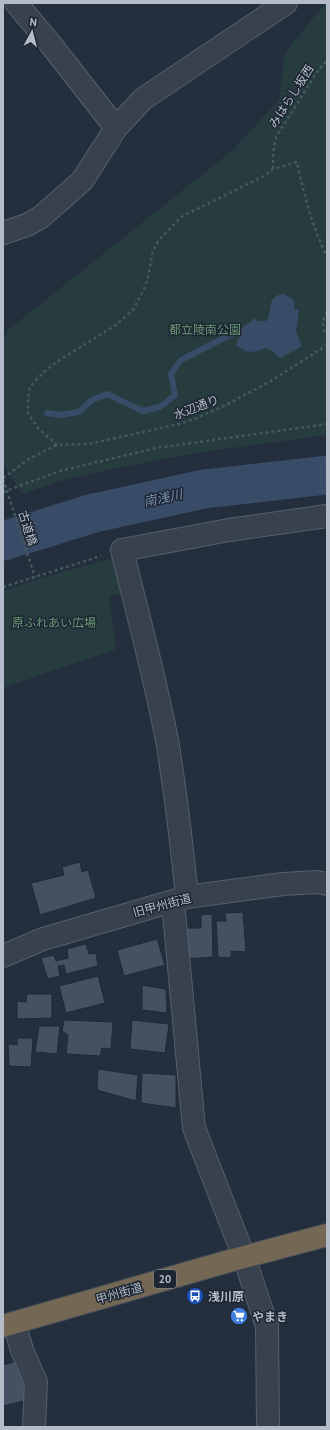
<svg xmlns="http://www.w3.org/2000/svg" width="330" height="1430" font-family="'PT Sans','Noto Sans JP',sans-serif">
<rect width="100%" height="100%" fill="#242f3e"/>
<!-- green -->
<path fill="#263c3f" d="M325,3h2v432l-125,17 -95,18 -51,12 -34,12 -19,-31v-121l5,-12 225,-180 46,-50 6,-47z
M113,558l14,35 -18,3 7,53 -113,39v-97l41,-14z"/>
<!-- water -->
<path fill="#394c67" d="M284,294l10,6v9l5,1 -3,21 6,15 -14,8 -8,4 -9,-8 -6,-2c-13,6 -18,5 -29,-3l3,-8 -5,-4c8,-8 12,-5 20,-15l4,3h8c8,-11 -1,-25 18,-27z"/>
<g fill="none" stroke-linecap="round" stroke-linejoin="round">
<!-- stream -->
<path stroke="#394c67" stroke-width="6" d="M47,413l13,2 19,-3 13,-12 15,-6 36,17 17,-4 15,-12 -4,-21 10,-14 53,-27"/>
<!-- river -->
<path stroke="#394c67" stroke-width="39" d="M3,541l91,-28 110,-24 123,-14"/>
</g>
<!-- building -->
<path fill="#455162" stroke="#1f2835" d="M80,862l2,10 6,-2 8,28 -56,17 -9,-32 33,-8 -2,-8z
M243,912l3,40 -15,-1v7l-13,-1 -2,-36h10l-1,-8z
M212,914l1,43 -29,2 -1,-31h18v-13z
M157,939l8,26 -41,11 -7,-26z
M86,944l3,10 7,-1 2,13 -32,8 -2,-9 -6,1 2,10 -12,3 -7,-21 13,-3 2,6 12,-3 -1,-9z
M98,976l7,27 -39,10 -7,-27z
M142,985l24,4 1,24 -25,-3z
M27,994h25v24l-35,1v-18l9,1z
M64,1020l49,2 -2,27 -9,-1 -2,8 -34,-2 2,-19 -6,-4z
M132,1020l37,4 -4,29 -35,-4z
M39,1026h21l-3,28 -22,-2z
M17,1038h16l-2,29 -22,-1 -1,-22 9,1z
M98,1069l40,6 -2,26 -39,-11z
M142,1073l34,2v33l-35,-5z
M17,1361l15,38 -29,7v-41z"/>
<g fill="none" stroke-linecap="round" stroke-linejoin="round">
<defs>
<path id="minor" d="M16,3l36,43 64,82
M3,233l24,-8 14,-8 41,-36 34,-53 27,-29 143,-96
M187,897c-5,-51 -11,-100 -19,-151 -12,-66 -30,-130 -46,-196l107,-20 98,-14
M173,902l21,226 50,129 23,69 1,101
M3,956l40,-17 144,-42 96,-13 33,-2 11,2
M14,1323l8,27 14,32 -2,45"/>
<path id="highway" d="M3,1326l226,-65 98,-26"/>
</defs>
<!-- minor casing -->
<use href="#minor" stroke="#565f6c" stroke-width="24"/>
<!-- highway casing -->
<use href="#highway" stroke="#434c59" stroke-width="24"/>
<!-- path -->
<path stroke="#44595c" stroke-width="2.5" stroke-dasharray="3 3" stroke-linecap="butt" d="M273,169v-16l3,-16 41,-65 10,-12
M327,312c-5,9 -5,16 0,25
M57,445l-19,-17 -10,-15v-14l2,-12 6,-7 11,-11 16,-11 53,-33 17,-15 11,-21 4,-12 5,-27 6,-10 22,-23 83,-41 9,-7 24,-7c7,33 15,64 30,95
M3,478l26,-19 28,-14 32,-1 90,-20 18,-6 29,-13 45,-24 56,-36
M3,479l32,98
M3,492l57,-21 96,-23 171,-24
M3,587l98,-31"/>
<!-- minor -->
<use href="#minor" stroke="#38414e" stroke-width="22"/>
<!-- highway -->
<use href="#highway" stroke="#746855" stroke-width="22"/>
</g>
<!-- icons -->
<defs>
<symbol id="bus-disc" viewBox="-11 -11 22 22"><circle r="9.5" fill="#1a4fb4" stroke="#1d2633"/><path d="M-5-6H5V4H4V6H2V4H-2V6H-4V4H-5ZM-3.5-4V0h7V-4ZM-3.5 1.2v1.5H-2V1.2ZM2 1.2v1.5H3.5V1.2Z" fill="#fff"/></symbol>
<symbol id="supermarket-disc" viewBox="-11 -11 22 22"><circle r="9.5" fill="#3f7fe0" stroke="#1d2633"/><path d="M-6-5.5h2.5l.6 2H6L4.5 2H-2.5L-4.4-4H-6ZM-1.5 3.2a1.3 1.3 0 1 0 .1 0ZM3 3.2a1.3 1.3 0 1 0 .1 0Z" fill="#fff"/></symbol>
</defs>
<g fill-rule="evenodd">
<use href="#bus-disc" x="185" y="1286" width="20" height="20"/>
<use href="#supermarket-disc" x="229" y="1306" width="20" height="20"/>
</g>
<g text-anchor="middle" dominant-baseline="central" stroke-width="3" stroke-linejoin="round" paint-order="stroke">
<!-- shield labels -->
<rect fill="#1d2633" stroke="#878f9c" stroke-width="1" x="154" y="1270" width="22" height="18" rx="3"/>
<g font-size="11" font-weight="bold" fill="#b4bcc9">
<text x="165" y="1279">20</text>
</g>
<!-- street labels -->
<g font-size="12" fill="#b4bcc9" stroke="#1d2633">
<text transform="translate(291 96) rotate(-57)">みはらし坂西</text>
<text transform="translate(196 407) rotate(-21)">水辺通り</text>
<text transform="translate(28 528) rotate(72)">古道橋</text>
<text transform="translate(162 905) rotate(-15)">旧甲州街道</text>
<text transform="translate(119 1293) rotate(-16)">甲州街道</text>
</g>
<!-- park labels -->
<g font-size="12" fill="#6b9a76" stroke="#1d2633">
<text x="205" y="329">都立陵南公園</text>
<text x="54" y="622">原ふれあい広場</text>
</g>
<!-- poi labels -->
<g font-size="12" font-weight="bold" fill="#b4bcc9" stroke="#1d2633" text-anchor="start">
<text x="208" y="1296">浅川原</text>
<text x="252" y="1316">やまき</text>
</g>
<!-- water labels -->
<g font-size="13" font-style="italic" fill="#7c92b1" stroke="#1d2633">
<text transform="translate(163 498) rotate(-12)">南浅川</text>
</g>
</g>
<!-- border -->
<rect width="330" height="1430" fill="none" stroke="#b4bcc9" stroke-width="8"/>
<!-- north arrow -->
<g transform="translate(32 32) rotate(7)" stroke="#1d2633" stroke-width="3" paint-order="stroke">
<path d="M0-3L7 15L0 10L-7 15Z" fill="#b4bcc9"/>
<text y="-6" font-size="11" font-weight="bold" text-anchor="middle" fill="#b4bcc9">N</text>
</g>
</svg>
